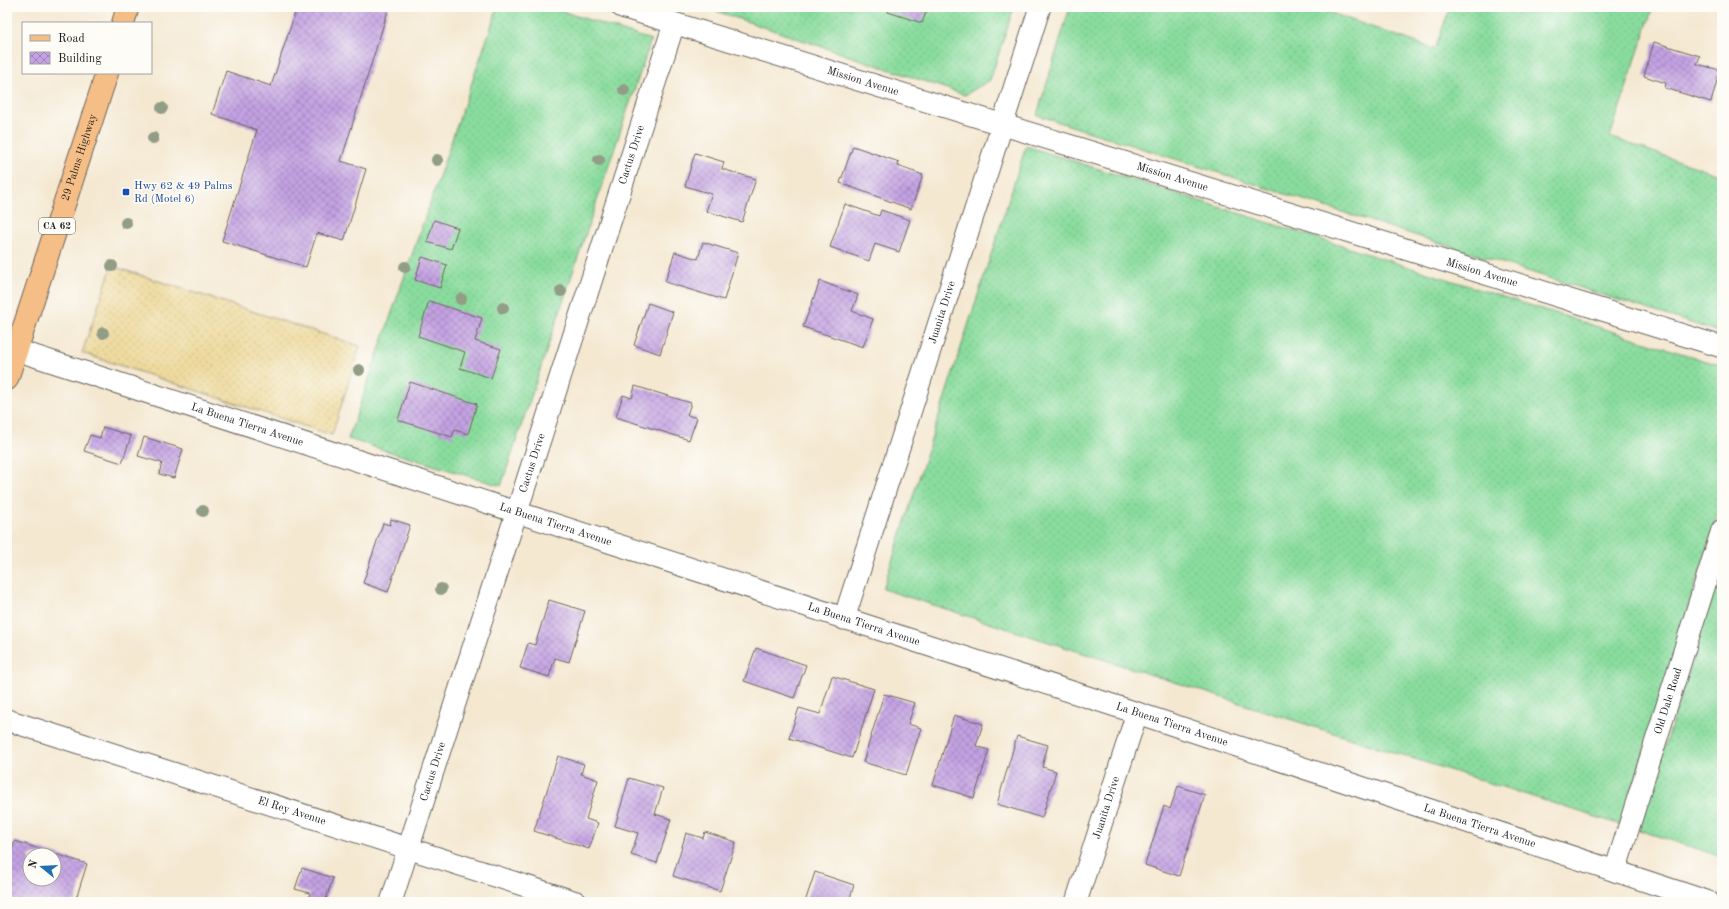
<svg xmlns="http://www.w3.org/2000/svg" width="1729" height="909" font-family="'Old Standard TT',serif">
<defs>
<pattern id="grass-dots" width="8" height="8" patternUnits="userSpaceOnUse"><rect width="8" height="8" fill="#89dc9d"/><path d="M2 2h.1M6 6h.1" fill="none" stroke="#76bc87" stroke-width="1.8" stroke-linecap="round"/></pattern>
<pattern id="sand-dots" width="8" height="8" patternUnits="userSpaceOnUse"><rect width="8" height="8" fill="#eeda9e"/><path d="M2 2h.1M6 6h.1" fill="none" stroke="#ccba88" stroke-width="1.8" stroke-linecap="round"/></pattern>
<pattern id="building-cross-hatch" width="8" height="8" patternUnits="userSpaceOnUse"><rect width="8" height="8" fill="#c4a2e3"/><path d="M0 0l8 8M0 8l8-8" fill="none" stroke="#9e83b7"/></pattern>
</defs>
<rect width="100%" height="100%" fill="#fdfcf7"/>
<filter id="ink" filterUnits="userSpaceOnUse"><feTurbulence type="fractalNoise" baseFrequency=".025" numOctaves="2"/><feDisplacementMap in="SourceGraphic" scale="8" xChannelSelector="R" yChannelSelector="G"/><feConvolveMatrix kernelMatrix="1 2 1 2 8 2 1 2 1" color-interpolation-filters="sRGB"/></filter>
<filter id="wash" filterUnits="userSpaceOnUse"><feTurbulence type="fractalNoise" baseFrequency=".012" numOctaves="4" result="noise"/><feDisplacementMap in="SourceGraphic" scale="16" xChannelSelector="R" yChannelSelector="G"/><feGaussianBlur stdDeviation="0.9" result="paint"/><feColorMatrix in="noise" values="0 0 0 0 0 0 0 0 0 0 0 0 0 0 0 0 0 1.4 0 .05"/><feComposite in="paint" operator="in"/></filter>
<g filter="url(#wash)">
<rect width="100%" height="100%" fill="#f4e8d1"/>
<!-- grass -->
<path fill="url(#grass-dots)" stroke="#527c5c" d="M498,7h51l102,33 -150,446 -153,-47z
M704,7h310l-24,73 -25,15z
M1070,7h244l121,42 15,-42h203l-43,130 112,39v156h-3l-682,-217z
M1026,146l696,220v134l-101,325 -738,-236z
M1722,564v293l-83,-27z"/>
<!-- sand -->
<path fill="url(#sand-dots)" stroke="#857b5d" d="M112,266l248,80 -28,89 -250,-82z"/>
<g id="blocks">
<!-- building -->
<path fill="url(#building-cross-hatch)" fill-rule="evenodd" d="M297,7h92l-48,154 25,8 -22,72 -27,-8 -11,34 -84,-26 35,-111 -45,-16 14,-43 45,15z
M889,7h39l-6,16 -34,-11z
M1654,42l46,14 -3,8 23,6 -9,32 -46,-14 1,-5 -22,-7z
M853,146l46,16 -1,4 25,9 -12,34 -71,-26z
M695,153l29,9 -2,7 34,10 -14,43 -36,-11 6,-17 -27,-8z
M845,204l34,12 2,-6 29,10 -11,32 -24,-8 -6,17 -39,-14z
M434,220l24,8 -7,21 -24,-7z
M703,242l35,11 -14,47 -59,-18 10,-30 23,7z
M422,257l25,8 -7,23 -25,-8z
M820,281l38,14 -6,16 21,8 -10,28 -60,-20z
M429,301l53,17 -7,23 26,8 -10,29 -31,-10 5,-16 -47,-16z
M648,303l25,9 -13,42 -26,-9z
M410,382l67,22 -9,30 -13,-4 -3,7 -54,-17z
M635,386l56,17 -4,12 10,3 -8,22 -73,-23 7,-22 9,3z
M103,427l28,9 -9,27 -38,-12 6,-16 10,3z
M144,437l39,12 -9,29 -15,-4 3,-11 -24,-7z
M391,519l19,6 -22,67 -25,-9 20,-60 7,2z
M549,600l36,11 -16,51 -14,-4 -6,19 -29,-9 8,-25 7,2z
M756,648l50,17 -12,33 -50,-17z
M832,676l42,13 -22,69 -63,-20 10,-30 21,6z
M884,694l31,9 -7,21 13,4 -15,47 -43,-13z
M954,715l29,9 -7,22 13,4 -15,48 -41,-13z
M1017,736l31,9 -6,22 14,4 -14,47 -45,-14z
M558,756l26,8 -3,10 17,6 -12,39 12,4 -9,26 -55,-18z
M629,778l34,10 -8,26 16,5 -14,44 -26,-8 7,-22 -23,-7z
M1178,786l27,9 -26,81 -34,-11 19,-59 6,3z
M705,832l31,10 -16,49 -47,-15 13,-43 17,5z
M15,841l72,23 -12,38h-68v-37zM30,855h24v24h-24z
M302,868l31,10 -8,24h-18l3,-9 -15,-4z
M815,872l39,13 -4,13 7,2v2h-52z"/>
</g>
</g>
<g filter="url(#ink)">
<use href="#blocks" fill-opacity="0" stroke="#68635b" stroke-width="1"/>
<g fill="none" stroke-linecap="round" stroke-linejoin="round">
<defs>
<g id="street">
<path id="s1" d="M622,7l1100,340"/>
<path id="s2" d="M16,350l1121,363 572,189"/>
<path id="s3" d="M844,619l196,-612"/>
<path id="s4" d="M7,720l569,182"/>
<path id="s5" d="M1615,871l107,-341"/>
<path id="s6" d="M391,902l283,-878"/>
<path id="s7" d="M1076,902l61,-189"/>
</g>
<g id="primary">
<path d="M123,23l5,-16"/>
<path id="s8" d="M7,379l100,-306"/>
</g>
</defs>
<!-- street casing -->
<use href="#street" stroke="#68635b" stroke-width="23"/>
<!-- primary casing -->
<use href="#primary" stroke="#68635b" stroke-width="24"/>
<!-- street -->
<use href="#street" stroke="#fff" stroke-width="21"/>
<!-- primary -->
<use href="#primary" stroke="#f6be87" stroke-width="22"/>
</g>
<!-- trees -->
<g fill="#929d86">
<circle cx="624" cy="90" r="6"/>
<circle cx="162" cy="108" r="6"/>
<circle cx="153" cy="138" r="6"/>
<circle cx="437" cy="160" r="6"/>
<circle cx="599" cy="160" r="6"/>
<circle cx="126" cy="223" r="6"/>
<circle cx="112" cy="266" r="6"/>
<circle cx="405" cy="267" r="6"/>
<circle cx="561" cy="291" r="6"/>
<circle cx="461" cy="299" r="6"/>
<circle cx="503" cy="308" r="6"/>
<circle cx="103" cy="333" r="6"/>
<circle cx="359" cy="370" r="6"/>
<circle cx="203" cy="511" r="6"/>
<circle cx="441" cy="589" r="6"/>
</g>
</g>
<!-- markers -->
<rect fill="#1a4fb4" stroke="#fdfcf7" stroke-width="1.5" x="122" y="188" width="8" height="8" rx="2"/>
<g text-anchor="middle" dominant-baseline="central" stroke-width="3" stroke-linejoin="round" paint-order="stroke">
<!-- shield labels -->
<rect fill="#fdfcf7" stroke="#605f5e" stroke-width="1" x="39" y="218" width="36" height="16" rx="3"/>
<g font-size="10" font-weight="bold" fill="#1c1c1c">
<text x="57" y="226">CA 62</text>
</g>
<!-- street labels -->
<g font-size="11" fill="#1c1c1c" stroke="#fdfcf7">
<text stroke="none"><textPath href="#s1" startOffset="252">Mission Avenue</textPath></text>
<text stroke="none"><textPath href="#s6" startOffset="785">Cactus Drive</textPath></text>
<text stroke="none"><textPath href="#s8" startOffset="233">29 Palms Highway</textPath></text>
<text stroke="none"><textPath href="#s1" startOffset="576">Mission Avenue</textPath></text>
<text stroke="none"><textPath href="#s1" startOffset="900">Mission Avenue</textPath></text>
<text stroke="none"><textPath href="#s3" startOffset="322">Juanita Drive</textPath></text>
<text stroke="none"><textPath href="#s2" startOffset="243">La Buena Tierra Avenue</textPath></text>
<text stroke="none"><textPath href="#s6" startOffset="461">Cactus Drive</textPath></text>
<text stroke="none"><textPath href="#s2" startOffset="567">La Buena Tierra Avenue</textPath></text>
<text stroke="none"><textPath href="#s2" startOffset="891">La Buena Tierra Avenue</textPath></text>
<text stroke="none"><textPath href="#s5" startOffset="178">Old Dale Road</textPath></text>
<text stroke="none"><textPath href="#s2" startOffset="1215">La Buena Tierra Avenue</textPath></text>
<text stroke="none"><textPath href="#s6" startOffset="137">Cactus Drive</textPath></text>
<text stroke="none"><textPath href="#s7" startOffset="99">Juanita Drive</textPath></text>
<text stroke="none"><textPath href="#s4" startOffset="299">El Rey Avenue</textPath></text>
<text stroke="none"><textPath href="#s2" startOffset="1539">La Buena Tierra Avenue</textPath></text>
</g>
<!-- transit labels -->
<g font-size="11" fill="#164399" stroke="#fdfcf7" text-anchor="start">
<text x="134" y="186">Hwy 62 &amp; 49 Palms<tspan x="134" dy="13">Rd (Motel 6)</tspan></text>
</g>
</g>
<!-- margin -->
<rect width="1729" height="909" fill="none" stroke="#fdfcf7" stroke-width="24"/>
<!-- legend -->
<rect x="22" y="22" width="130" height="52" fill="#fdfcf7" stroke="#a3a29f"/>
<rect x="30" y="35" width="20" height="6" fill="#f6be87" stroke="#a3a29f"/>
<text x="58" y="42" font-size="12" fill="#1c1c1c">Road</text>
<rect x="30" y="52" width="20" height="12" fill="url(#building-cross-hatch)" stroke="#a3a29f"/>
<text x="58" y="62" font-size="12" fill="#1c1c1c">Building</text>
<!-- north arrow -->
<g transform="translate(42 867) rotate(288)"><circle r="19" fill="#fdfcf7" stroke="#a3a29f"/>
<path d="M0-3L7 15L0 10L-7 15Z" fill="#1f6fb2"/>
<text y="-6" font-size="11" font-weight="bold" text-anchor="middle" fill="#1c1c1c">N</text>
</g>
</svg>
